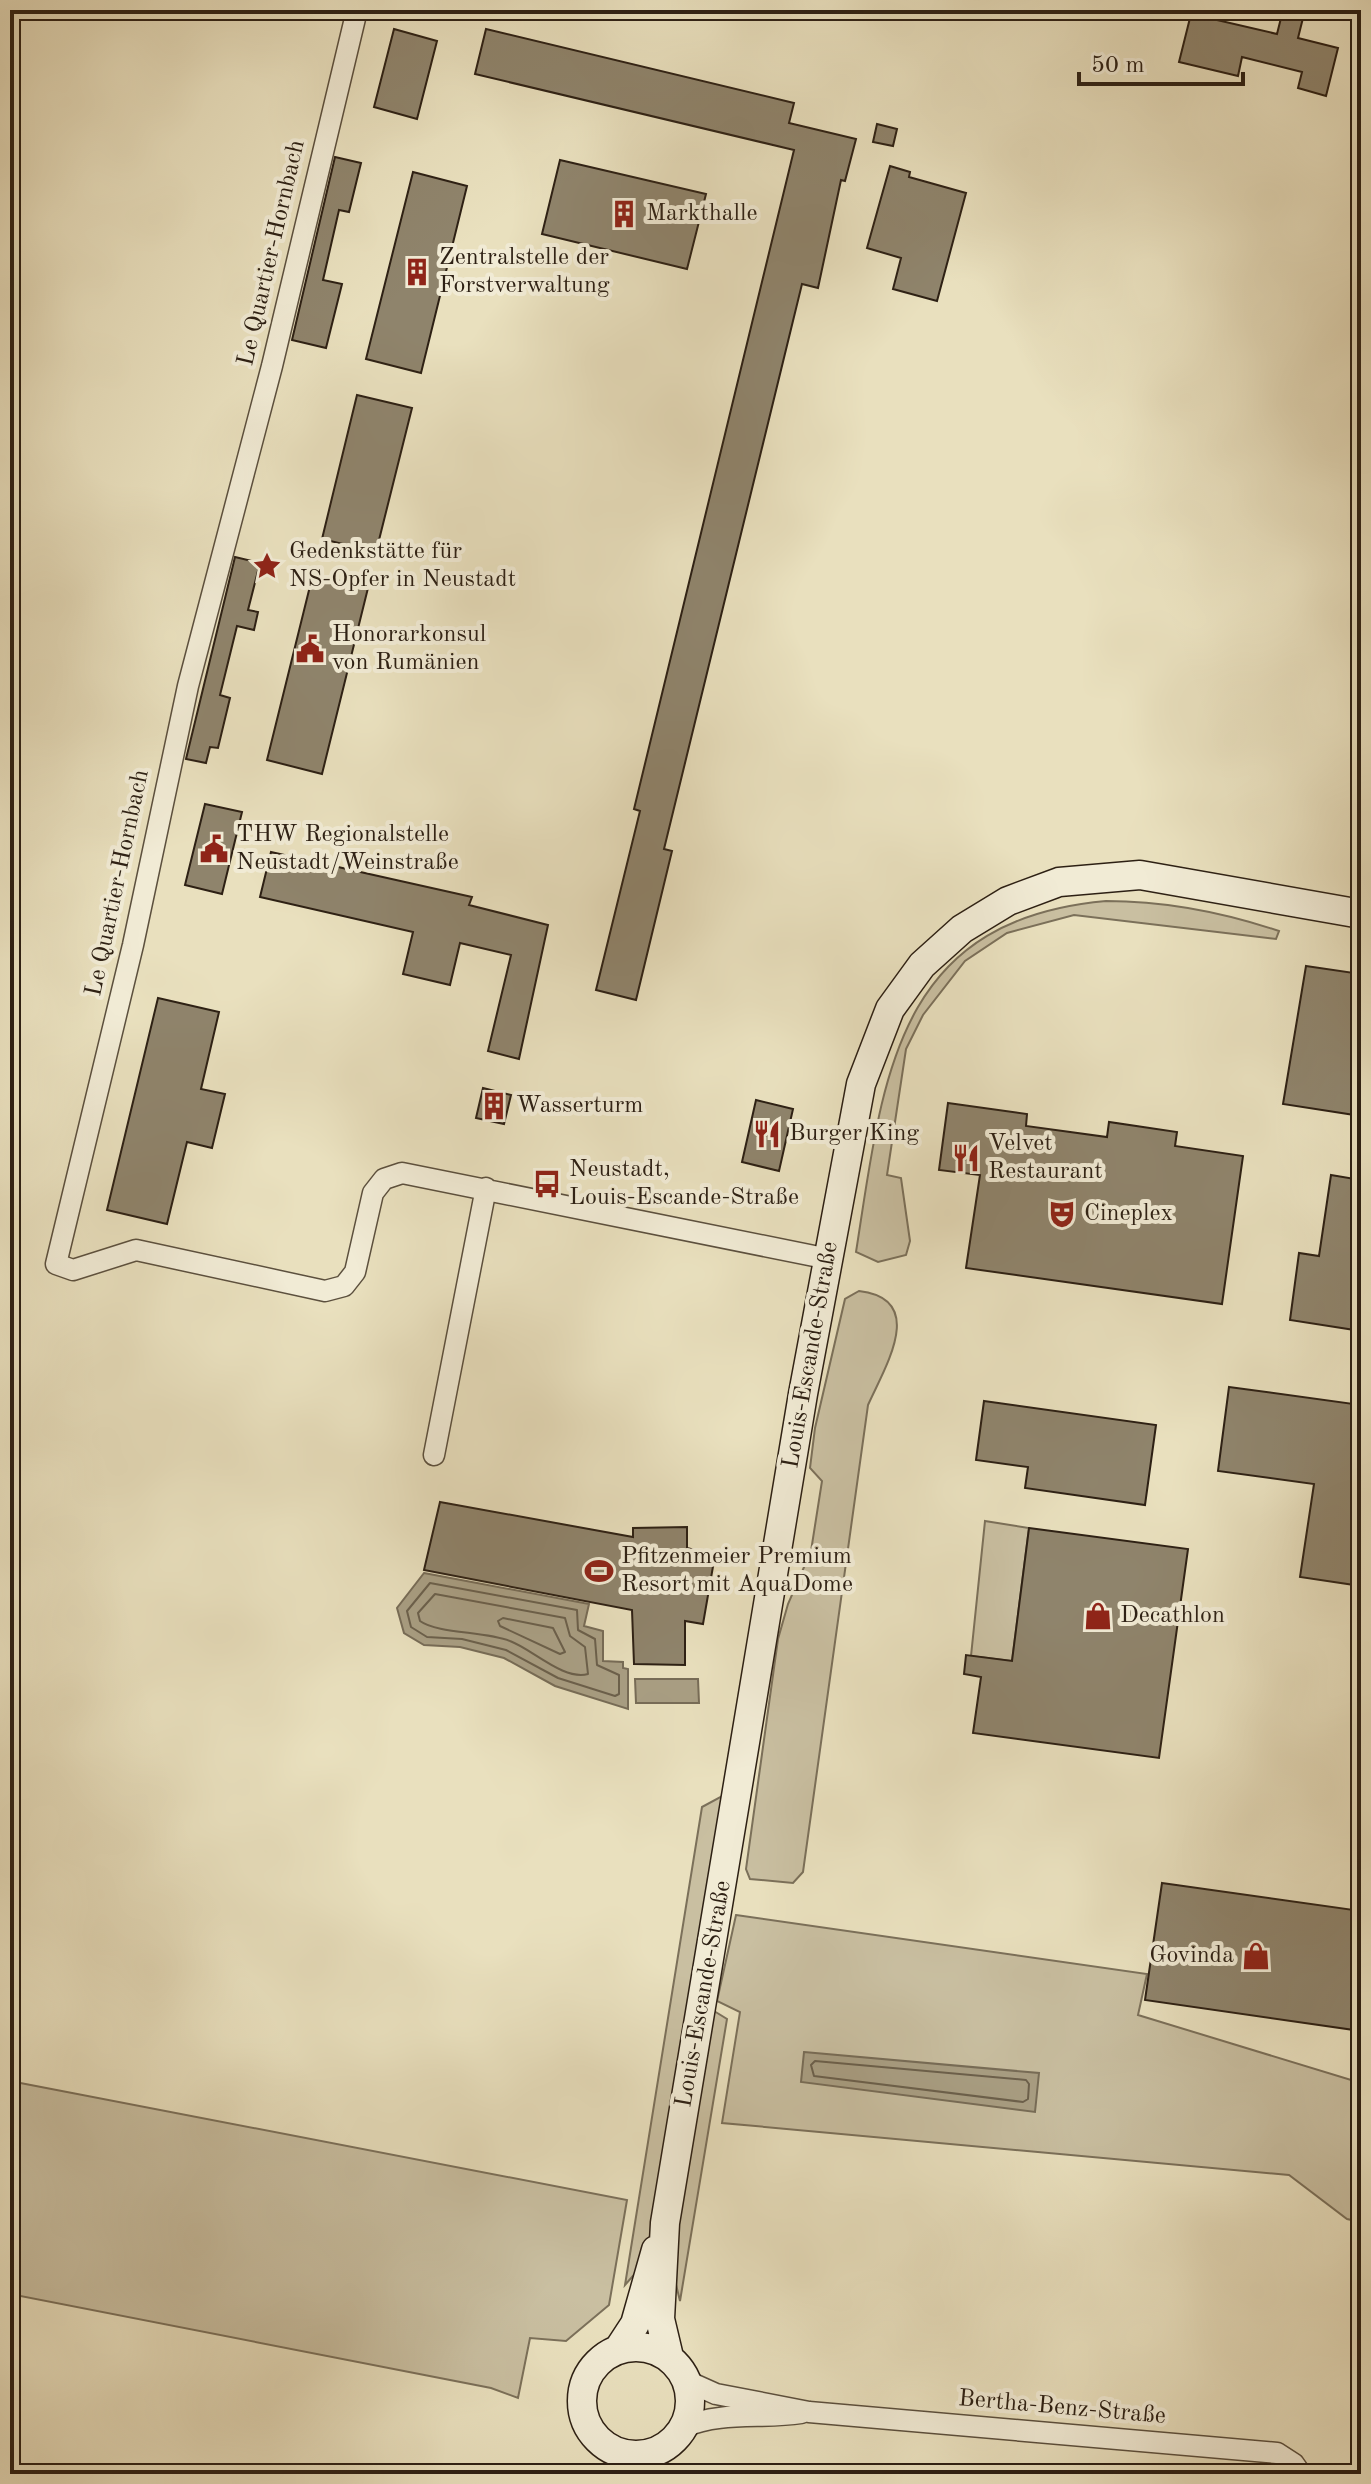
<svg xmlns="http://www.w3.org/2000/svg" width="1371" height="2484" font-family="'Old Standard TT',serif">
<rect width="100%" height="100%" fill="#e9e0be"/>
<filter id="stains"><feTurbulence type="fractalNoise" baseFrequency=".0025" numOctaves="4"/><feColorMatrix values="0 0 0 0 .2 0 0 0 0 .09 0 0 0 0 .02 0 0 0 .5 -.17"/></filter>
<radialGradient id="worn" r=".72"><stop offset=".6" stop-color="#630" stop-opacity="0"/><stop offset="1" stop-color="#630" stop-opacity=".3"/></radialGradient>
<!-- green -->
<path fill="#c9bfa1" stroke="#7b705a" stroke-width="2" d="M1106,901c60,0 116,11 173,30l-3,8 -202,-24 -67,18 -42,28 -42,54 -17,34 -19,126 14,3 9,63 -4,14 -28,7 -22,-10c27,-171 37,-332 250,-351z
M859,1291c69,8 26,76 9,114l-65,467 -10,11 -43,-4 -4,-10 32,-230 10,-35 23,-53 11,-70 -12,-13 5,-40 30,-129z
M985,1521l44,7 -17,133 -41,-5z
M724,1795l-77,465 -22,25 77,-478z
M736,1915l411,59 -9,41 223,68v139l-14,-3 -58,-44 -567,-52 18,-111 -23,-11z
M714,2011l13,8 -47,282 -9,-37z
M10,2081l617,119 -18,105 -43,36 -36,-3 -12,60 -27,-10 -481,-94z"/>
<!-- water -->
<path fill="#a99f84" stroke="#776c57" stroke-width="2" d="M424,1573l165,31 -5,22 19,5v30l20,1v6l5,1v40l-73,-23 -51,-28 -44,-11 -36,-2 -20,-12 -7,-25z
M635,1679h63l1,24h-63z
M804,2052l235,21 -4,39 -234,-30z"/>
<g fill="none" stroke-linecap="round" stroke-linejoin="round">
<!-- shore -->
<path stroke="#6b604c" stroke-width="2" d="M430,1583l147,27 1,20 17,9 2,26 22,10v19l-4,2 -57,-18 -52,-28 -44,-11 -35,-2 -16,-10 -4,-16z
M435,1594l130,24 5,18 15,11 3,27c-24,7 -56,-25 -78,-33 -25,-10 -72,-7 -90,-20l-2,-8z
M503,1618l50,10 12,24 -5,2 -60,-28 -2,-5z
M815,2061l211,19 3,4 -1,15 -5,3 -209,-26 -3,-11z"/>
</g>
<!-- building -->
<path fill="#8f846c" stroke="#2d2014" stroke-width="2" d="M1283,10h22l-7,28 40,10 -12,48 -28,-8 4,-16 -60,-15 -4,19 -59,-14 12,-48 86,20z
M394,29l43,12 -20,78 -43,-12z
M486,29l308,74 -5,20 67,16 -11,42 -4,-1 -23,108 -16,-4 -138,565 8,2 -36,149 -40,-10 44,-179 -6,-2 160,-659 -319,-76z
M877,124l20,5 -4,17 -20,-4z
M335,157l26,6 -12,49 -10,-2 -16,70 19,4 -16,64 -34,-8z
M560,160l146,34 -19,75 -145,-35z
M890,166l20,6 -1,5 57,16 -29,108 -44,-12 8,-31 -34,-10z
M413,172l54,14 -46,187 -55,-14z
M357,395l55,13 -36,144 -54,-13z
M235,557l25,6 -12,47 10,2 -4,18 -17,-4 -17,69 10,3 -12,50 -8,-1 -4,16 -20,-4z
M313,574l55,14 -46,186 -55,-14z
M205,804l37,8 -20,82 -37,-9z
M271,852l201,45 -3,8 79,20 -29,134 -31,-8 23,-96 -51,-12 -10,42 -47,-11 10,-42 -153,-35z
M1306,966l55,8 -5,62 5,1v79l-78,-12z
M158,998l61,14 -18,77 24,5 -13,54 -25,-6 -20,82 -60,-14z
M483,1088l28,7 -7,29 -28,-6z
M756,1100l37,9 -14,62 -37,-9z
M948,1103l79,11 -1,12 81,11 2,-15 68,10 -2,14 68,10 -21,148 -256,-36 14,-93 -41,-5z
M1331,1175l30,5v151l-71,-11 9,-67 20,3z
M1229,1387l132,18 -3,135 3,1v45l-61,-9 14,-93 -96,-13z
M984,1401l172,24 -11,80 -120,-17 3,-21 -52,-7z
M440,1502l193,35v-9l54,-1v21l28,7 -12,69 -18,-3v44l-51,-1 -2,-54 -208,-40z
M1029,1528l159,21 -29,209 -186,-25 8,-56 -17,-3 2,-19 46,6z
M1162,1883l199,28v120l-216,-31z"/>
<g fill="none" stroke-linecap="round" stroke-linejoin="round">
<defs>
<path id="street" d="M357,10l-85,356 -84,320 -55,259 -77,319 17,6 63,-20 189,41 19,-5 11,-14 18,-79 11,-14 18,-6 427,86
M434,1455l52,-267
M687,2381l29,13 93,18 468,41 17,11 7,10
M684,2427c37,-16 78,-8 117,-14"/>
<path id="secondary" d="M582 2401a54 54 0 1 1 108 0a54 54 0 1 1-108 0Z
M618,2350l17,-26 21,-74
M669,2357l-9,-38 5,-96 138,-829 58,-310 29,-75 32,-44 40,-36 46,-28 51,-19 81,-7 221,39"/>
</defs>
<!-- street casing -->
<use href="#street" stroke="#5c503e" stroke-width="23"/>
<!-- secondary casing -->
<use href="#secondary" stroke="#2d2014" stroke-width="31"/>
<!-- street -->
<use href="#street" stroke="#f1ebd5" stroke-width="20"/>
<!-- secondary -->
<use href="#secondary" stroke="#f1ebd5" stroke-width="28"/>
</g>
<!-- icons -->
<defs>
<symbol id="building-bare" viewBox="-9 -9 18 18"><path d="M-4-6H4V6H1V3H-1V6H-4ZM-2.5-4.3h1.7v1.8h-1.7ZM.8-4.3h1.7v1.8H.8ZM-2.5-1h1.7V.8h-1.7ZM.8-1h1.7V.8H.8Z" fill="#8f2418" stroke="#f1ebd5" stroke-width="2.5" paint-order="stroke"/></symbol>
<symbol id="sight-bare" viewBox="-9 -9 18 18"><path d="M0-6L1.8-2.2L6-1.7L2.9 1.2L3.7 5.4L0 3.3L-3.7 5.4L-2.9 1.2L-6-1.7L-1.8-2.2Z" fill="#8f2418" stroke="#f1ebd5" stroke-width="2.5" paint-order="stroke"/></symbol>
<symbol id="civic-bare" viewBox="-9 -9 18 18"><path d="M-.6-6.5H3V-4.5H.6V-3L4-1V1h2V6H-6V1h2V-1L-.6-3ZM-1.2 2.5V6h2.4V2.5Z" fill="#8f2418" stroke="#f1ebd5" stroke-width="2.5" paint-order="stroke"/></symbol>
<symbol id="restaurant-bare" viewBox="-9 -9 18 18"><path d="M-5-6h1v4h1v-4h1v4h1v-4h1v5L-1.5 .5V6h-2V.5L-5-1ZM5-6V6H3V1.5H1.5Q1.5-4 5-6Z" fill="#8f2418" stroke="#f1ebd5" stroke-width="2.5" paint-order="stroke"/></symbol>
<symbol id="bus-bare" viewBox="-9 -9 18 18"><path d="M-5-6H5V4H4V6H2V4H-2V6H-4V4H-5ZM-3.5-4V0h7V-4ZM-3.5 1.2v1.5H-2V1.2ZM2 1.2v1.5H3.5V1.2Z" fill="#8f2418" stroke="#f1ebd5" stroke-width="2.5" paint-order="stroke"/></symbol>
<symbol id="theatre-bare" viewBox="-9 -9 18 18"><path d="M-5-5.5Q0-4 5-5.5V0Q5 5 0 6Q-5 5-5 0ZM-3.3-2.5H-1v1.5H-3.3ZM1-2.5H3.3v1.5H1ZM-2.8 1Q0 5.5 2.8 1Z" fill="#8f2418" stroke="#f1ebd5" stroke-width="2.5" paint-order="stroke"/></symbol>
<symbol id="stadium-bare" viewBox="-9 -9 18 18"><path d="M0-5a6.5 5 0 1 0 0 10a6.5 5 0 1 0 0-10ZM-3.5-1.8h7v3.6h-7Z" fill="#8f2418" stroke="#f1ebd5" stroke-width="2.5" paint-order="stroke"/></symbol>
<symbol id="shop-bare" viewBox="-9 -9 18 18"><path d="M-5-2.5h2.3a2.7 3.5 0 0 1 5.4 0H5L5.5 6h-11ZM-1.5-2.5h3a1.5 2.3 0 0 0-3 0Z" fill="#8f2418" stroke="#f1ebd5" stroke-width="2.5" paint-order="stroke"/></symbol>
</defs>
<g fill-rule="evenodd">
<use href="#building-bare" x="604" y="194" width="40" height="40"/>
<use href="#building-bare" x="397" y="252" width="40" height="40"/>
<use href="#sight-bare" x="247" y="546" width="40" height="40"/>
<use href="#civic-bare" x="290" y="629" width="40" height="40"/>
<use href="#civic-bare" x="194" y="829" width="40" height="40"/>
<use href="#building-bare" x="474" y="1086" width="40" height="40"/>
<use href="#restaurant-bare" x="747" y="1114" width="40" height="40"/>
<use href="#restaurant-bare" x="946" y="1138" width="40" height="40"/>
<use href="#bus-bare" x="527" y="1164" width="40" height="40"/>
<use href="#theatre-bare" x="1042" y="1194" width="40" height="40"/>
<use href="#stadium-bare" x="579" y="1551" width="40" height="40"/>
<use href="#shop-bare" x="1078" y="1596" width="40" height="40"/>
<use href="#shop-bare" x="1236" y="1936" width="40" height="40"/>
</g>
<g text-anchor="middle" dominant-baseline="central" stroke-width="8" stroke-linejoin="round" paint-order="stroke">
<!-- poi labels -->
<g font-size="24" fill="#2d2014" stroke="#f1ebd5" text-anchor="start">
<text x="646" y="214">Markthalle</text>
<text x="439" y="258">Zentralstelle der<tspan x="439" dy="28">Forstverwaltung</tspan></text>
<text x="289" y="552">Gedenkstätte für<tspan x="289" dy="28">NS-Opfer in Neustadt</tspan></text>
<text x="332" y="635">Honorarkonsul<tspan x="332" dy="28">von Rumänien</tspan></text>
<text x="236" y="835">THW Regionalstelle<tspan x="236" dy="28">Neustadt/Weinstraße</tspan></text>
<text x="516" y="1106">Wasserturm</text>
<text x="789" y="1134">Burger King</text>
<text x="988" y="1144">Velvet<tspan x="988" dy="28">Restaurant</tspan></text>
<text x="569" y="1170">Neustadt,<tspan x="569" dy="28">Louis-Escande-Straße</tspan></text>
<text x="1084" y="1214">Cineplex</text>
<text x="621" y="1557">Pfitzenmeier Premium<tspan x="621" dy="28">Resort mit AquaDome</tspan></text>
<text x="1120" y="1616">Decathlon</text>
<text x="1234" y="1956" text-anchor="end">Govinda</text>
</g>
<!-- street labels -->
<g font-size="24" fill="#2d2014" stroke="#f1ebd5">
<text transform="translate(272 253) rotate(-77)">Le Quartier-Hornbach</text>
<text transform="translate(118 883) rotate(-78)">Le Quartier-Hornbach</text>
<text transform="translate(811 1355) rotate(-80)">Louis-Escande-Straße</text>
<text transform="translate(704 1994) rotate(-80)">Louis-Escande-Straße</text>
<text transform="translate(1062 2408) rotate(5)">Bertha-Benz-Straße</text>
</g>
</g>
<!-- margin -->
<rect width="1371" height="2484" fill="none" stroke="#e9e0be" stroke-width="40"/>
<rect x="12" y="12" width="1347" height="2460" fill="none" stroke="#2d2014" stroke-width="4"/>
<rect x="20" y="20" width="1331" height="2444" fill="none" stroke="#2d2014" stroke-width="2"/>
<!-- scale -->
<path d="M1079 72v12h164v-12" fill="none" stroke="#2d2014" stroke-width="4"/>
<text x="1091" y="72" font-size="24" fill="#2d2014" stroke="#f1ebd5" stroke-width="6" paint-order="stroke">50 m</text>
<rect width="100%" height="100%" filter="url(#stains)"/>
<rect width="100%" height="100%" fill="url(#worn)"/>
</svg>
